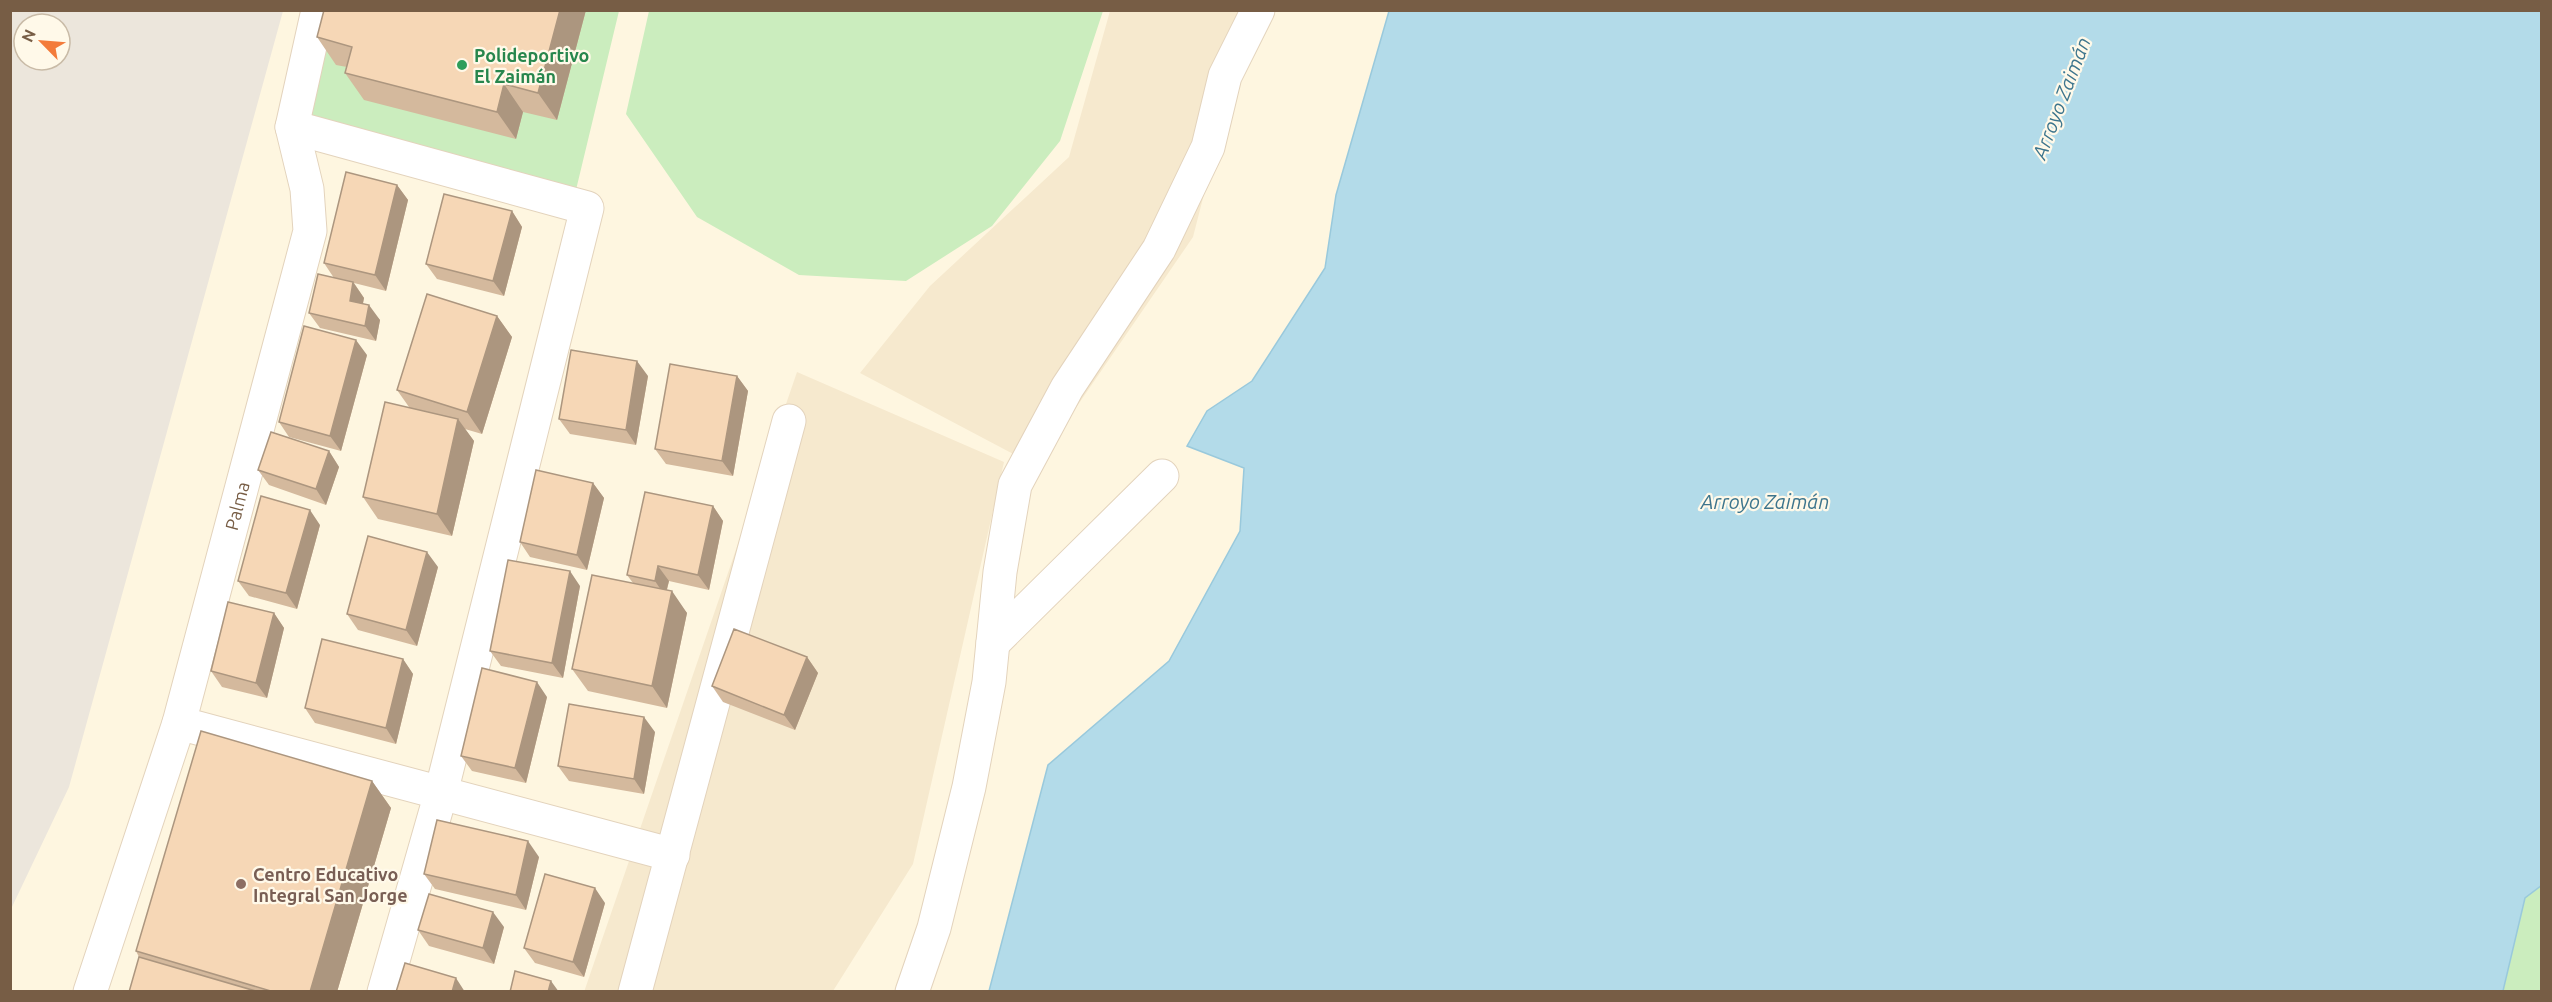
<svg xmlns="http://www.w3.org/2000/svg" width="2552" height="1002" font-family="Ubuntu,sans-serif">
<rect width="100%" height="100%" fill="#fef6e0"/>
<!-- residential -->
<path fill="#f6e9ce" d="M1110,11h141l-58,226 -157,229 -176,-93 70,-87 139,-129z
M797,372l207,90 -91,402 -80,127 -249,1z"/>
<!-- industrial -->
<path fill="#ece6dc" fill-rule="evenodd" d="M11,10l272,1 -214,776 -58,122zM24,24h36v36h-36z"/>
<!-- green -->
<path fill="#cbedbe" d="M331,11h288l-44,183 -270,-74z
M649,11v-1l454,1 -43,130 -68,85 -86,55 -107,-6 -102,-58 -71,-103z
M2541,885v106l-38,1 22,-95z"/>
<!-- water -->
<path fill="#b3dbe9" stroke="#99c9dc" stroke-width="1.5" d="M1389,11h1152l1,874 -17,13 -22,93h-1514l59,-226 121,-104 71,-130 4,-63 -57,-22 20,-35 45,-30 73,-113 11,-73z"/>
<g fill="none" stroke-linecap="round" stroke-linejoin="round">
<defs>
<g id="minor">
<path d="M292,127l295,81 -146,585 -57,199"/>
<path d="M993,643l169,-167"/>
<path d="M179,723l494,132"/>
<path id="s1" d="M90,992l89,-269 131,-492 -3,-42 -15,-62 26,-117"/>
<path d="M635,992l154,-571"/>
<path d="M912,992l22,-64 35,-141 20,-105 11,-110 15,-87 52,-97 92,-139 49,-102 17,-71 33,-66"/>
</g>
</defs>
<!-- minor casing -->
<use href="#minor" stroke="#e3d3bc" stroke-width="35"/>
<!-- minor -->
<use href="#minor" stroke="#fff" stroke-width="33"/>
</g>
<!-- wall -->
<path fill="#d4b99d" d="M324,10h262l-29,110 -34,-8 -7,27 -152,-39 -19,-27 2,-6 -11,-2 -19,-28z
M397,185l11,15 -22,91 -32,-8 10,15 -1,6 17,16 -4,21 -56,-13 -11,-15 25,-35 -10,-15z
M512,211l10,16 -18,69 -67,-17 -11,-15z
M497,316l15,21 -30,97 -17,-5 9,12 -22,95 -74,-17 -15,-22 46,-90 -12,-17z
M367,355l-26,96 -52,-14 -10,-15z
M648,376l-12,69 -66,-11 -11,-15z
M737,376l11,15 -15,85 -67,-12 -11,-15z
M329,451l10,16 -13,38 -57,-20 -11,-15z
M593,483l11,15 -17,72 -57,-13 -10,-15z
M713,506l10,15 -14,69 -40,-9 -2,9 20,23 -20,95 -79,-17 -16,-22 61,-86 -6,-8z
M320,525l-23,84 -48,-13 -11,-15z
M438,567l-21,79 -59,-16 -11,-16z
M580,586l-17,92 -62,-12 -11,-15z
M274,613l10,15 -17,70 -45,-11 -11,-16z
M807,657l11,16 -23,57 -72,-28 -11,-16z
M403,659l10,15 -17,70 -81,-21 -10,-15z
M547,697l-21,86 -54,-12 -11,-15z
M655,732l-11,62 -75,-13 -11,-15z
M372,781l19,27 -54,184h-208l10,-35 -3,-6z
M539,857l-13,53 -91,-21 -11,-15z
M605,903l-21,74 -49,-14 -11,-15z
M504,927l-10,37 -65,-18 -11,-16z"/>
<!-- shaded-wall -->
<path fill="#ac967f" d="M560,10h26l-29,110 -19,-27z
M504,84l19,28 -7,27 -19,-27z
M397,185l11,15 -22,91 -11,-16z
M512,211l10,16 -18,69 -11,-15z
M353,282l11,16 -4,18 -10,-15z
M369,305l11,15 -4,21 -11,-15z
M497,316l15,21 -30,97 -15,-22z
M356,340l11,15 -26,96 -11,-15z
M637,361l11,15 -12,69 -10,-15z
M737,376l11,15 -15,85 -11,-15z
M458,419l16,22 -22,95 -15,-22z
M329,451l10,16 -13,38 -10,-16z
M593,483l11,15 -17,72 -10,-15z
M713,506l10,15 -14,69 -11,-15z
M310,510l10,15 -23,84 -11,-16z
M427,552l11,15 -21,79 -11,-16z
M658,566l11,15 -4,15 -10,-15z
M570,571l10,15 -17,92 -11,-15z
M672,591l15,22 -20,95 -15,-22z
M274,613l10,15 -17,70 -11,-15z
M807,657l11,16 -23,57 -11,-15z
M403,659l10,15 -17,70 -10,-16z
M537,682l10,15 -21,86 -11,-15z
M644,717l11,15 -11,62 -10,-15z
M372,781l19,27 -54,184h-27z
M528,841l11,16 -13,53 -10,-15z
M595,888l10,15 -21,74 -11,-15z
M493,912l11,15 -10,37 -11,-16z
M456,978l9,14h-13z
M551,981l8,11h-11z"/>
<!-- building -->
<path fill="#f6d7b6" stroke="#ac967f" stroke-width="1.5" d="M324,10h236l-22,83 -34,-9 -7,28 -152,-39 7,-26 -35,-10z
M346,172l51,13 -22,90 -51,-12z
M444,194l68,17 -19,70 -67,-17z
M318,274l35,8 -3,19 19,4 -4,21 -56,-13z
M427,294l70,22 -30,96 -70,-22z
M304,326l52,14 -26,96 -51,-14z
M571,350l66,11 -11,69 -67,-11z
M670,364l67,12 -15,85 -67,-12z
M385,402l73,17 -21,95 -74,-17z
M271,432l58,19 -13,38 -58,-19z
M536,470l57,13 -16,72 -57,-13z
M645,492l68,14 -15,69 -40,-9 -3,15 -28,-6z
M261,496l49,14 -24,83 -48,-12z
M368,536l59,16 -21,78 -59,-16z
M508,560l62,11 -18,92 -62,-12z
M592,575l80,16 -20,95 -80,-17z
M228,602l46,11 -18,70 -45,-12z
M734,629l73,28 -23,58 -72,-29z
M322,639l81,20 -17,69 -81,-20z
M482,668l55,14 -22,86 -54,-12z
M569,704l75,13 -10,62 -76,-13z
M201,731l171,50 -62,211h-36l-138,-41z
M437,820l91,21 -12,54 -92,-21z
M545,874l50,14 -22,74 -49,-14z
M429,894l64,18 -10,36 -65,-18z
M139,957l120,35h-130z
M405,963l51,15 -4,14h-56z
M515,971l36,10 -3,11h-38z"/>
<!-- markers -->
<circle fill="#2e9e5b" stroke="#fff9e9" stroke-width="2" cx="462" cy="65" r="6"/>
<circle fill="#8d6e63" stroke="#fff9e9" stroke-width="2" cx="241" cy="884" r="6"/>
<g text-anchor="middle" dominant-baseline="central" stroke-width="4.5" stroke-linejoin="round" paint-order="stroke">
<!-- leisure labels -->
<g font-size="18" font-weight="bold" fill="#27864d" stroke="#fff9e9" text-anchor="start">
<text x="474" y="55">Polideportivo<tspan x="474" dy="21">El Zaimán</tspan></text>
</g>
<!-- street labels -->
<g font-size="18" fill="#775d45" stroke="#fff9e9">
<text stroke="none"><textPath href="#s1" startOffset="508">Palma</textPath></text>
</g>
<!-- education labels -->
<g font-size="18" font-weight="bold" fill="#785e54" stroke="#fff9e9" text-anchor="start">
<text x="253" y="874">Centro Educativo<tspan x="253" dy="21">Integral San Jorge</tspan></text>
</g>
<!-- water labels -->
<g font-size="20" font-style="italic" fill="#3d758d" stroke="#fff9e9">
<text transform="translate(2061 98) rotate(-69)">Arroyo Zaimán</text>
<text x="1765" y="501">Arroyo Zaimán</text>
</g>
</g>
<!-- border -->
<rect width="2552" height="1002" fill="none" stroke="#775d45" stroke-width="24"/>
<!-- north arrow -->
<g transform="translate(42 42) rotate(295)"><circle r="28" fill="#fff9e9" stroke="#c9bba7" stroke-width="1.5"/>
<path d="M0-4.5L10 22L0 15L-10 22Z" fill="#f37b3a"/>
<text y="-9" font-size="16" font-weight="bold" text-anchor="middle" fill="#775d45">N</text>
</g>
</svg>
